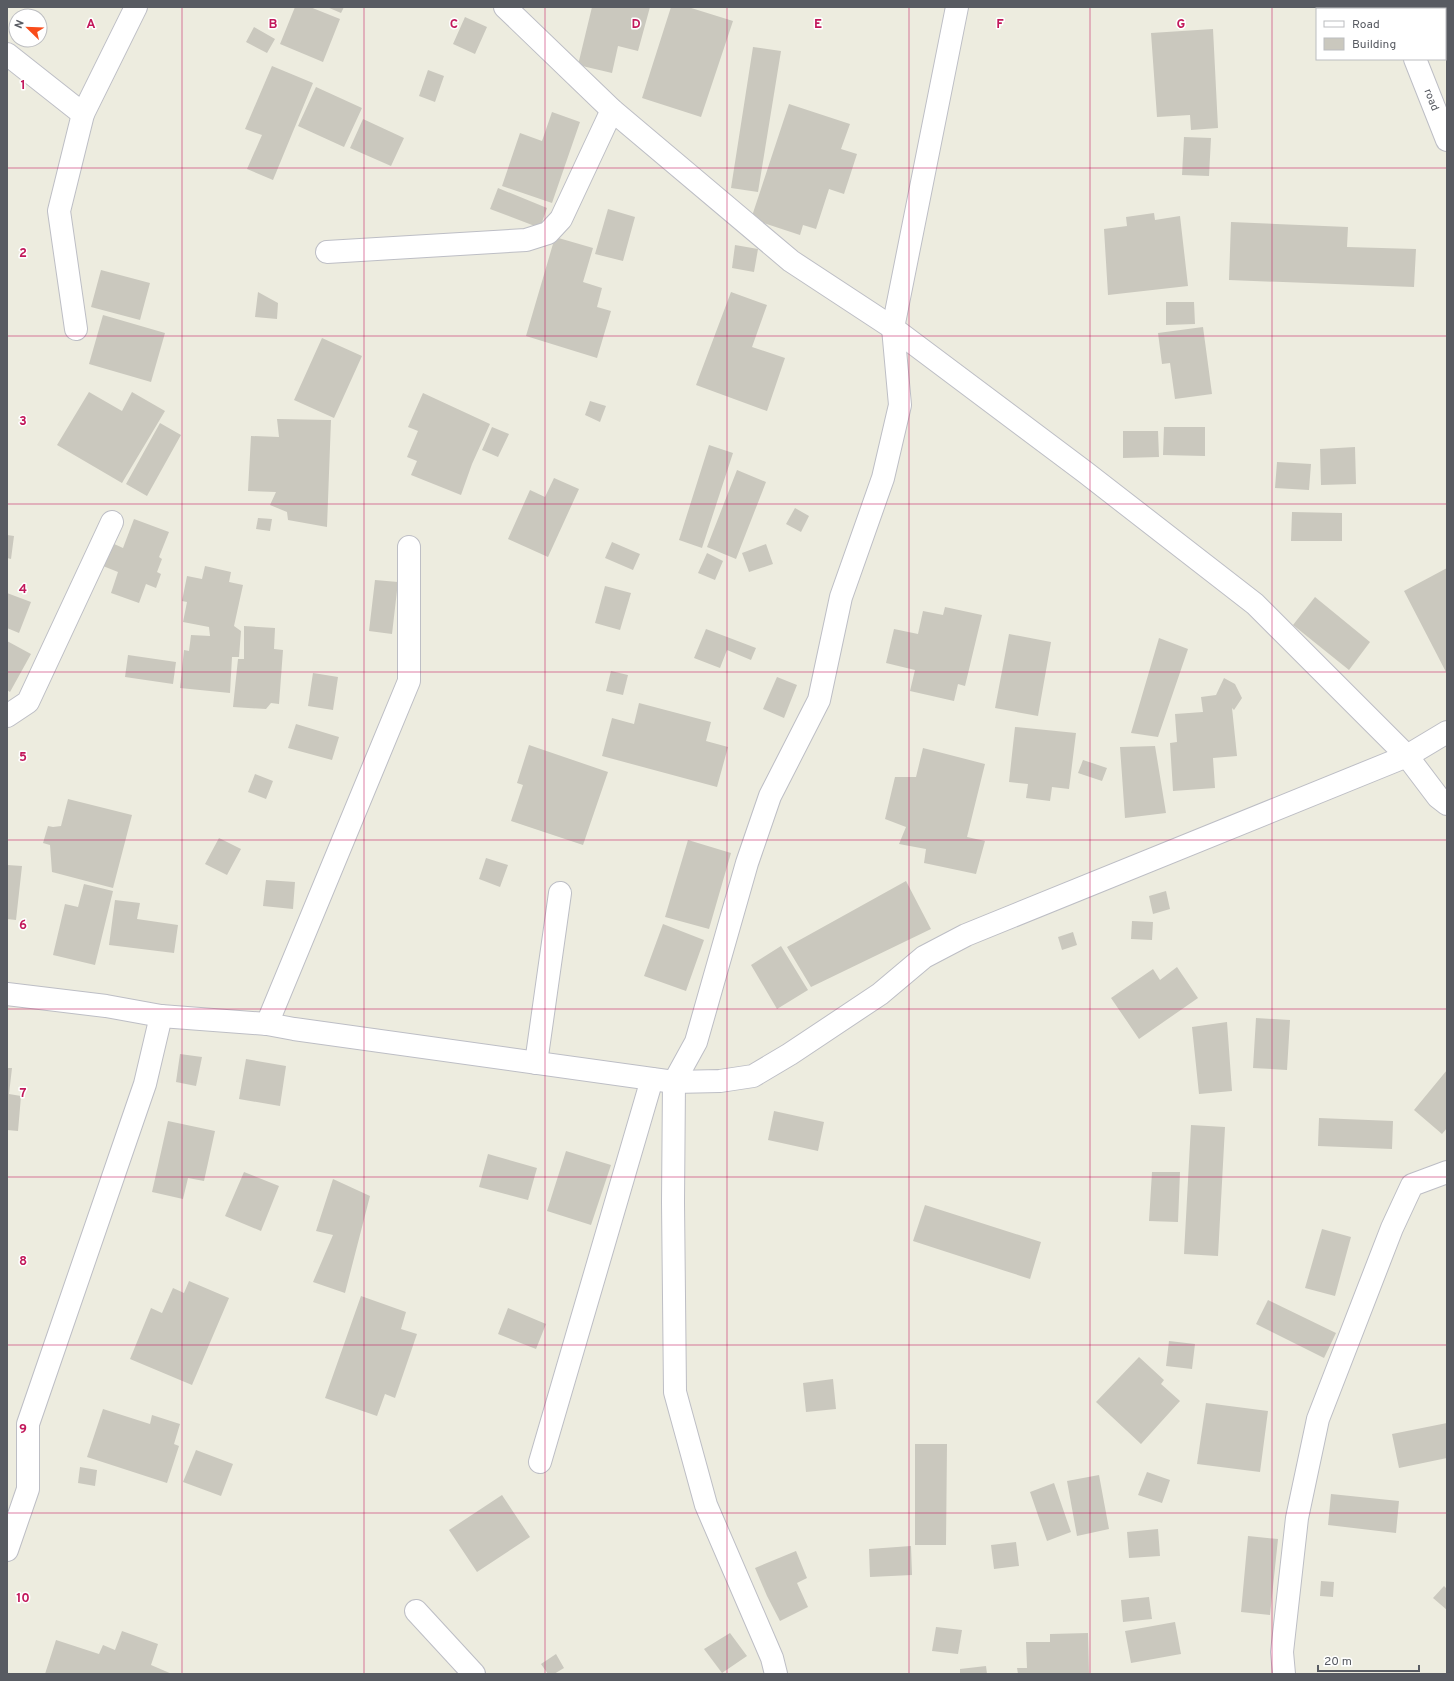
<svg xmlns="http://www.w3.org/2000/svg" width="1454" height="1681" font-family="Overpass,sans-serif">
<rect width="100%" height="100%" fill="#edecdf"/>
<!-- building -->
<path fill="#cac8be" d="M295,7h15l30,12 -17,43 -43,-18z
M327,7h17l-3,6z
M592,7h58l-12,44 -20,-5 -6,27 -34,-8z
M671,7h17l45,14 -32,96 -59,-19z
M465,17l22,10 -12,27 -22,-10z
M254,27l21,12 -8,14 -21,-11z
M1213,29l5,99 -27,2 -1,-15 -33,2 -6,-84z
M753,47l28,4 -23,141 -27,-4z
M272,66l41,17 -40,97 -26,-11 15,-34 -17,-6z
M428,70l16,6 -9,26 -16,-6z
M316,87l46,21 -18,39 -46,-21z
M789,104l61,20 -9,25 16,5 -13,40 -15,-5 -13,40 -13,-4 -3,10 -49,-16z
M552,112l28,10 -28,81 -50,-17 18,-53 22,8z
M363,119l41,19 -13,28 -41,-18z
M1184,137l27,1 -2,38 -27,-1z
M498,188l49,20 -7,20 -50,-19z
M608,209l27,8 -12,44 -28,-7z
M1154,213l1,7 25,-4 8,70 -80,9 -4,-66 23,-3 -1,-9z
M1231,222l117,5 -1,20 69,2 -2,38 -185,-7z
M555,237l38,11 -10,34 19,6 -5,19 14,4 -14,47 -71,-22z
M735,245l23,4 -4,23 -22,-4z
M101,270l49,13 -10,37 -49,-13z
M258,292l20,11 -1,16 -22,-2z
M731,292l36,13 -15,42 33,11 -18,53 -71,-26z
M1166,302h28l1,22 -29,1z
M103,315l62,18 -14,49 -62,-18z
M1203,327l9,67 -37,5 -5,-36 -8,1 -4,-31z
M322,338l40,18 -28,62 -40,-18z
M89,392l33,19 10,-19 33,19 -43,72 -65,-38z
M423,393l67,31 -18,40 -11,31 -50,-20 6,-14 -10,-4 11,-26 -10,-4z
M590,401l16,5 -6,16 -15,-7z
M277,419l54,1 -4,107 -39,-7 -1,-8 -17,-7 6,-13 -28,-1 3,-55 28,1z
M160,423l21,12 -34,61 -21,-12z
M492,427l17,7 -11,23 -16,-7z
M1164,427h41v29l-42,-1z
M1123,431h35l1,26 -36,1z
M709,445l24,8 -31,95 -23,-8z
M1355,447l1,37 -35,1 -1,-36z
M1277,462l34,2 -2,26 -34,-2z
M737,470l29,12 -30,77 -29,-12z
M554,478l25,11 -31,68 -40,-18 22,-49 15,7z
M795,508l14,8 -8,16 -15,-8z
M1292,512l50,1v28h-51z
M258,518l14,1 -2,12 -14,-2z
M134,519l35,13 -10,25 3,2 -5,13 4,2 -5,14 -10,-4 -7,19 -28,-10 7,-21 -15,-6 9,-23 11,5z
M7,535l7,1 -3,23 -4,-1z
M612,542l28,12 -7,16 -28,-12z
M766,544l7,20 -24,8 -7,-19z
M707,553l16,8 -8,19 -17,-7z
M205,566l26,6 -2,10 14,3 -9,41 7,5 -2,26h-7l-2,36 -50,-5 4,-38 5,1 2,-16 19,1 -1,-9 -26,-5 4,-20 -5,-1 5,-25 15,3z
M1447,568v106l-43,-83z
M375,580l23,2 -6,52 -23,-3z
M605,586l26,7 -11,37 -25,-7z
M7,593l24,9 -12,31 -12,-5z
M1315,597l55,45 -21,28 -56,-45z
M945,607l37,8 -17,71 -7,-2 -4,17 -44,-10 5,-21 -29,-7 8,-34 24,5 5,-23 20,4z
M244,626l31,2 -1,21 9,1 -4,54 -8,-1 -5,6 -33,-2 5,-48h6z
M706,629l50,19 -5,12 -24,-10 -7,18 -26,-10z
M1009,634l42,8 -13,74 -43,-8z
M1159,638l29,11 -30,88 -27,-4z
M7,641l24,13 -21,38 -3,-2z
M128,655l48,7 -3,22 -48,-7z
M611,671l17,4 -5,20 -17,-4z
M313,673l25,4 -5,33 -25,-4z
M777,677l20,8 -13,33 -21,-9z
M1224,678l11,6 7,14 -8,12 -2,-2 5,48 -24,2 2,30 -42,3 -3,-48 7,-1 -2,-28 28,-2 -2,-15 15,-2z
M639,703l72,19 -5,19 22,6 -11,40 -115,-31 10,-38 22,6z
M296,724l43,13 -7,23 -44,-12z
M1015,727l61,6 -7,56 -17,-2 -2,14 -24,-3 2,-14 -19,-2z
M529,745l79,27 -25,73 -72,-24 12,-36 -6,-2z
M1155,746l11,67 -41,5 -5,-71z
M923,748l62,16 -18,73 18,4 -9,33 -52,-11 2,-14 -27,-5 7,-17 -21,-8 10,-42h21z
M1083,760l24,8 -5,13 -24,-8z
M255,774l18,7 -7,18 -18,-7z
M68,799l64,16 -19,73 -61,-16 -2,-27 -7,-2 5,-17 5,1 8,-1z
M219,838l22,11 -14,26 -22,-11z
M688,840l43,13 -22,76 -44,-12z
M486,858l22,7 -8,22 -21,-8z
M7,865l15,1 -6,54 -9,-1z
M266,880l29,2 -2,27 -30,-3z
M906,881l25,48 -120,58 -24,-40z
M84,884l29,7 -18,74 -42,-10 12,-51 13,3z
M1166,891l4,18 -17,5 -4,-18z
M115,900l25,3 -3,16 41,6 -4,28 -65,-8z
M1132,921l21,1 -1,18 -21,-1z
M663,924l41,16 -18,51 -42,-15z
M1073,932l4,13 -15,5 -4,-13z
M781,946l27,44 -31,19 -26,-44z
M1177,967l21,31 -59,41 -28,-41 42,-29 7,11z
M1256,1018l34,2 -3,50 -34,-2z
M1227,1022l5,69 -33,3 -7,-67z
M180,1054l22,3 -6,29 -20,-4z
M246,1059l40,7 -6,40 -41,-7z
M7,1068h5l-3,26 12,2 -3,35 -11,-1z
M1447,1070v58l-5,6 -28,-24z
M774,1111l50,11 -6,29 -50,-11z
M1319,1118l74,3 -1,28 -74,-3z
M168,1121l47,10 -11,50 -16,-3 -5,21 -31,-7z
M1191,1125l34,2 -7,129 -34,-2z
M566,1151l45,14 -20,60 -44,-14z
M488,1154l49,14 -9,32 -49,-13z
M244,1172l35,14 -18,45 -36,-15z
M1152,1172h28l-2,50 -29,-1z
M333,1179l37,17 -25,97 -32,-11 20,-47 -17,-4z
M925,1205l116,37 -11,37 -117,-38z
M1322,1229l29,8 -16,59 -30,-8z
M189,1281l40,17 -37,87 -62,-26 21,-51 11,5 11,-25 11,5z
M361,1296l45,16 -5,17 16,5 -22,64 -10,-4 -8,22 -52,-18z
M1268,1300l68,33 -12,25 -68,-34z
M508,1308l38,16 -10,25 -38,-15z
M1169,1341l26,3 -3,25 -26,-3z
M1139,1357l25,23 -3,4 19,17 -39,43 -45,-42z
M833,1379l3,30 -30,3 -3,-29z
M1206,1403l62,8 -8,61 -63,-8z
M103,1409l47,15 2,-9 28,9 -6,20 5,2 -12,37 -80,-26z
M1447,1423v35l-48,10 -7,-34z
M915,1444h32l-1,101h-31z
M196,1450l37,14 -12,32 -38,-14z
M80,1467l17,3 -2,16 -17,-3z
M1147,1472l23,8 -8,23 -24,-8z
M1099,1475l10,54 -32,7 -10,-55z
M1054,1483l17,49 -24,9 -17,-49z
M1331,1494l68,7 -3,32 -68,-8z
M502,1495l28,42 -53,35 -28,-42z
M1158,1529l2,27 -31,2 -2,-26z
M1248,1536l30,3 -8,76 -29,-3z
M1016,1542l3,24 -25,3 -3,-24z
M911,1546l1,29 -42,2 -1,-28z
M796,1551l11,27 -10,5 11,24 -28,14 -13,-25 -12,-28z
M1321,1581l13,1 -1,15 -13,-1z
M1444,1586l3,3v21l-14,-12z
M1149,1597l3,22 -29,3 -2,-22z
M1175,1622l6,32 -50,9 -6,-32z
M936,1627l26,3 -4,24 -26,-3z
M122,1631l36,13 -7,21 21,9h-127l11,-34 43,14 4,-9 12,5z
M730,1633l17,23 -25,17 -18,-24z
M1088,1633l1,41h-71l-1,-6h10l-1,-26h24v-8z
M556,1654l8,14 -10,6h-6l-7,-10z
M986,1666l1,8h-27v-5z"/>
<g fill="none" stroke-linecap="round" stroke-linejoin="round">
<defs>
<g id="minor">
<path d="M505,7l107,103 179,151 102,67 192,144 170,132 152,152 31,41 9,7"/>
<path d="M1397,7v2"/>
<path d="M7,54l76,60"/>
<path id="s1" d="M1415,59l32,81"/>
<path d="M327,252l199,-12 22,-7 13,-14 51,-109"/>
<path d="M76,329l-17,-118 24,-97 53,-107"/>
<path d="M7,716l21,-14 84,-180"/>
<path d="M7,994l99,12 55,10 106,8 27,5 380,53 46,-1 33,-5 37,-22 90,-60 44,-37 42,-22 441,-179 40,-24"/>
<path d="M267,1024l142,-343v-134"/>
<path d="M536,1063l24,-170"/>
<path d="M540,1462l112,-383"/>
<path d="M7,1550l21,-61v-65l117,-340 16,-68"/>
<path d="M416,1611l58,63"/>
<path d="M776,1674l-4,-16 -66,-153 -31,-113 -2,-190 1,-120 22,-40 51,-179 23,-67 49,-96 22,-103 42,-119 17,-73 -7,-77 64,-321"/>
<path d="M1284,1674l-2,-22 15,-134 21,-99 74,-191 20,-43 35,-13"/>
</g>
</defs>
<!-- minor casing -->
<use href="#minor" stroke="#bdbec5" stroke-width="24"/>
<!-- minor -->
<use href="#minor" stroke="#fff" stroke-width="22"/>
</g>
<!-- grid -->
<path fill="none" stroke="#c2185b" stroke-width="1" stroke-opacity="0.55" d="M182,7v1667M364,7v1667M545,7v1667M727,7v1667M909,7v1667M1090,7v1667M1272,7v1667M7,168h1440M7,336h1440M7,504h1440M7,672h1440M7,840h1440M7,1009h1440M7,1177h1440M7,1345h1440M7,1513h1440"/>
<g text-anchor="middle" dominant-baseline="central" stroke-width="3" stroke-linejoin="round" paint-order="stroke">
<!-- street labels -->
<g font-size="11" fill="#585b62" stroke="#fff">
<text stroke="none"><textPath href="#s1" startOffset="44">road</textPath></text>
</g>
</g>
<g font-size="13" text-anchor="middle" font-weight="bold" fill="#c2185b" stroke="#fff" stroke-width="3" stroke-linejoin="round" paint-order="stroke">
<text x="91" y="28">A</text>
<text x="273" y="28">B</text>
<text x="454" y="28">C</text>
<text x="636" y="28">D</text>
<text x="818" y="28">E</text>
<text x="1000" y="28">F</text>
<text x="1181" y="28">G</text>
<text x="23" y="89">1</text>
<text x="23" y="257">2</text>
<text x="23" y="425">3</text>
<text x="23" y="593">4</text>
<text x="23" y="761">5</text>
<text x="23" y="929">6</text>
<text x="23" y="1097">7</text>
<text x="23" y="1265">8</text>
<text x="23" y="1433">9</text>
<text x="23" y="1602">10</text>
</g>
<!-- border -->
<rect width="1454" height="1681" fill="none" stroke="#585b62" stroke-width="16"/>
<!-- legend -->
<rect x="1316" y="8" width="130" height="52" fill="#ffffff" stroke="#bcbdc0"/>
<rect x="1324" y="21" width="20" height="6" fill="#ffffff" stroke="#bcbdc0"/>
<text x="1352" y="28" font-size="12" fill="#585b62">Road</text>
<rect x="1324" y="38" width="20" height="12" fill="#cac8be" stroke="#bcbdc0"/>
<text x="1352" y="48" font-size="12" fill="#585b62">Building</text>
<!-- north arrow -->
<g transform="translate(28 28) rotate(293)"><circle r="19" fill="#ffffff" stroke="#bcbdc0"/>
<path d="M0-3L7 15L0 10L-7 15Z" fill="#f94c1a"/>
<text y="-6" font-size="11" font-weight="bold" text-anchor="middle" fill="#585b62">N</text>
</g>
<!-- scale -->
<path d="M1318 1665v6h101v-6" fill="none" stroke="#585b62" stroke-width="2"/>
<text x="1324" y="1665" font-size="12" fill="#585b62" stroke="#ffffff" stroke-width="3" paint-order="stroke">20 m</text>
</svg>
